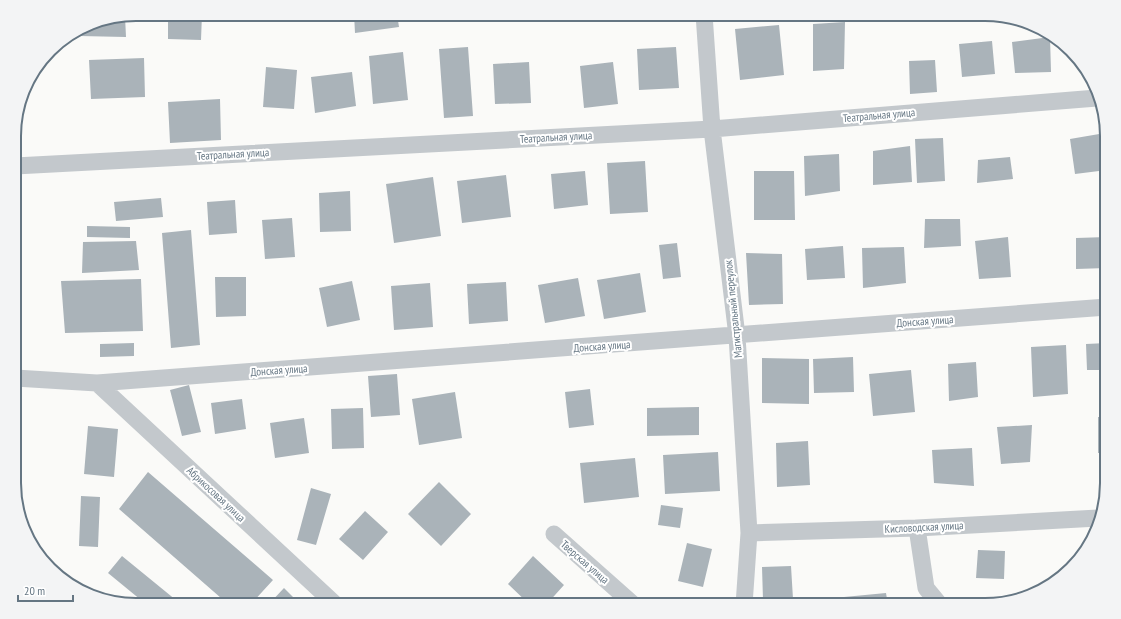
<svg xmlns="http://www.w3.org/2000/svg" width="1121" height="619" font-family="'PT Sans Narrow',sans-serif">
<rect width="100%" height="100%" fill="#fafaf8"/>
<!-- building -->
<path fill="#aab3b9" d="M168,14h34l-1,26 -33,-1z
M254,14h38v1l-38,3z
M354,14h43l2,13 -44,6z
M125,16l1,21 -46,-1v-7l10,-6z
M845,22l-1,47 -31,2v-47z
M779,25l5,50 -44,5 -5,-51z
M1050,37l1,35 -36,1 -3,-31z
M992,41l3,33 -33,3 -3,-33z
M468,47l5,69 -29,2 -5,-69z
M676,47l3,41 -40,2 -2,-41z
M403,52l5,48 -35,4 -4,-48z
M144,58l1,39 -54,2 -2,-39z
M935,60l2,32 -27,2 -1,-33z
M529,62l2,41 -36,1 -2,-40z
M613,62l5,42 -34,4 -4,-42z
M266,67l31,3 -3,39 -31,-2z
M352,72l4,34 -41,7 -4,-36z
M220,99l1,41 -51,3 -2,-41z
M1105,133l2,10v27l-32,4 -5,-35z
M943,138l2,43 -28,2 -2,-44z
M910,146l2,36 -39,3v-34z
M839,154l1,37 -35,5 -1,-40z
M1010,157l3,22 -36,4 1,-23z
M645,161l3,51 -38,2 -3,-51z
M585,171l3,34 -34,4 -3,-35z
M754,171h40l1,49h-41z
M506,175l5,42 -49,6 -5,-42z
M433,177l8,59 -47,7 -8,-59z
M350,191l1,40 -31,1 -1,-39z
M161,198l2,19 -47,4 -2,-19z
M235,200l2,33 -28,2 -2,-33z
M292,218l3,39 -30,2 -3,-39z
M925,219h35l1,27 -37,2z
M87,226l43,1v11l-43,-1z
M191,230l9,115 -29,3 -9,-115z
M1008,237l3,40 -32,2 -4,-38z
M1107,237v31l-31,1v-31z
M136,241l3,29 -57,3 1,-31z
M677,243l4,34 -18,2 -4,-34z
M843,246l2,32 -38,2 -2,-31z
M904,247l2,36 -43,5 -1,-40z
M746,253l36,1 1,50 -34,1z
M640,273l6,39 -42,7 -7,-39z
M215,277h31v39l-30,1z
M578,278l7,38 -40,7 -7,-38z
M141,279l2,52 -78,2 -4,-52z
M352,281l8,39 -33,7 -8,-39z
M506,282l2,39 -39,3 -2,-40z
M430,283l3,44 -39,3 -3,-44z
M134,343v13l-34,1v-13z
M1107,343v27h-20l-1,-26z
M1066,345l2,49 -35,3 -2,-50z
M853,357l1,35 -40,1 -1,-34z
M762,358l47,1v45l-47,-1z
M976,362l2,35 -29,4 -1,-37z
M911,370l4,42 -42,4 -4,-42z
M397,374l3,41 -29,2 -3,-41z
M189,385l12,47 -19,4 -12,-46z
M590,389l4,36 -25,3 -4,-36z
M455,392l7,46 -43,7 -7,-46z
M242,399l4,30 -31,5 -4,-31z
M699,407v28l-52,1v-28z
M363,408l1,40 -32,1 -1,-40z
M1098,417h9v36h-9z
M304,418l5,35 -34,5 -5,-35z
M1032,425l-2,37 -29,2 -4,-37z
M88,426l30,3 -4,48 -30,-3z
M808,441l2,44 -33,2 -1,-44z
M972,448l2,38 -40,-3 -2,-33z
M718,452l2,39 -55,3 -2,-39z
M635,458l4,39 -55,6 -4,-40z
M148,472l125,108 -23,25h-21l-110,-96z
M439,482l32,32 -30,32 -33,-32z
M311,488l20,6 -15,51 -19,-5z
M81,496l19,1 -2,50 -19,-1z
M661,505l22,3 -3,20 -22,-3z
M365,511l23,21 -25,28 -24,-21z
M687,543l25,6 -9,38 -25,-6z
M978,550l27,1 -1,28 -28,-1z
M122,556l60,49h-35l-39,-32z
M533,556l31,29 -18,20h-16l-22,-21z
M791,566l2,33 -30,1 -1,-33z
M284,588l17,17h-33z
M886,593l2,12h-43l-1,-8z
M586,600l6,5h-11z"/>
<g fill="none" stroke-linecap="round" stroke-linejoin="round">
<!-- minor -->
<path stroke="#c3c8cc" stroke-width="17" d="M704,14l8,115 25,207 12,197 -5,72
M15,166l697,-37 385,-31
M15,378l82,5 1010,-76
M97,383l239,222
M917,528l9,60 14,17
M749,533l168,-5 181,-10
M554,534l80,71"/>
</g>
<g text-anchor="middle" dominant-baseline="central" stroke-width="4" stroke-linejoin="round" paint-order="stroke">
<!-- street labels -->
<g font-size="11" fill="#657683" stroke="#fff">
<text transform="translate(879 115) rotate(-5)">Театральная улица</text>
<text transform="translate(556 137) rotate(-3)">Театральная улица</text>
<text transform="translate(233 154) rotate(-3)">Театральная улица</text>
<text transform="translate(733 309) rotate(-96)">Магистральный переулок</text>
<text transform="translate(925 321) rotate(-4)">Донская улица</text>
<text transform="translate(602 346) rotate(-4)">Донская улица</text>
<text transform="translate(279 370) rotate(-4)">Донская улица</text>
<text transform="translate(216 494) rotate(43)">Абрикосовая улица</text>
<text transform="translate(924 527) rotate(-3)">Кисловодская улица</text>
<text transform="translate(585 562) rotate(41)">Тверская улица</text>
</g>
</g>
<!-- crop -->
<path d="M0 0H1121V619H0ZM136 21H985A115 115 0 0 1 1100 136V483A115 115 0 0 1 985 598H136A115 115 0 0 1 21 483V136A115 115 0 0 1 136 21Z" fill="#f3f4f5" fill-rule="evenodd"/>
<path fill="none" stroke="#657683" stroke-width="2" d="M136 21H985A115 115 0 0 1 1100 136V483A115 115 0 0 1 985 598H136A115 115 0 0 1 21 483V136A115 115 0 0 1 136 21Z"/>
<!-- scale -->
<path d="M18 595v6h55v-6" fill="none" stroke="#657683" stroke-width="2"/>
<text x="24" y="595" font-size="12" fill="#657683" stroke="#ffffff" stroke-width="3" paint-order="stroke">20 m</text>
</svg>
